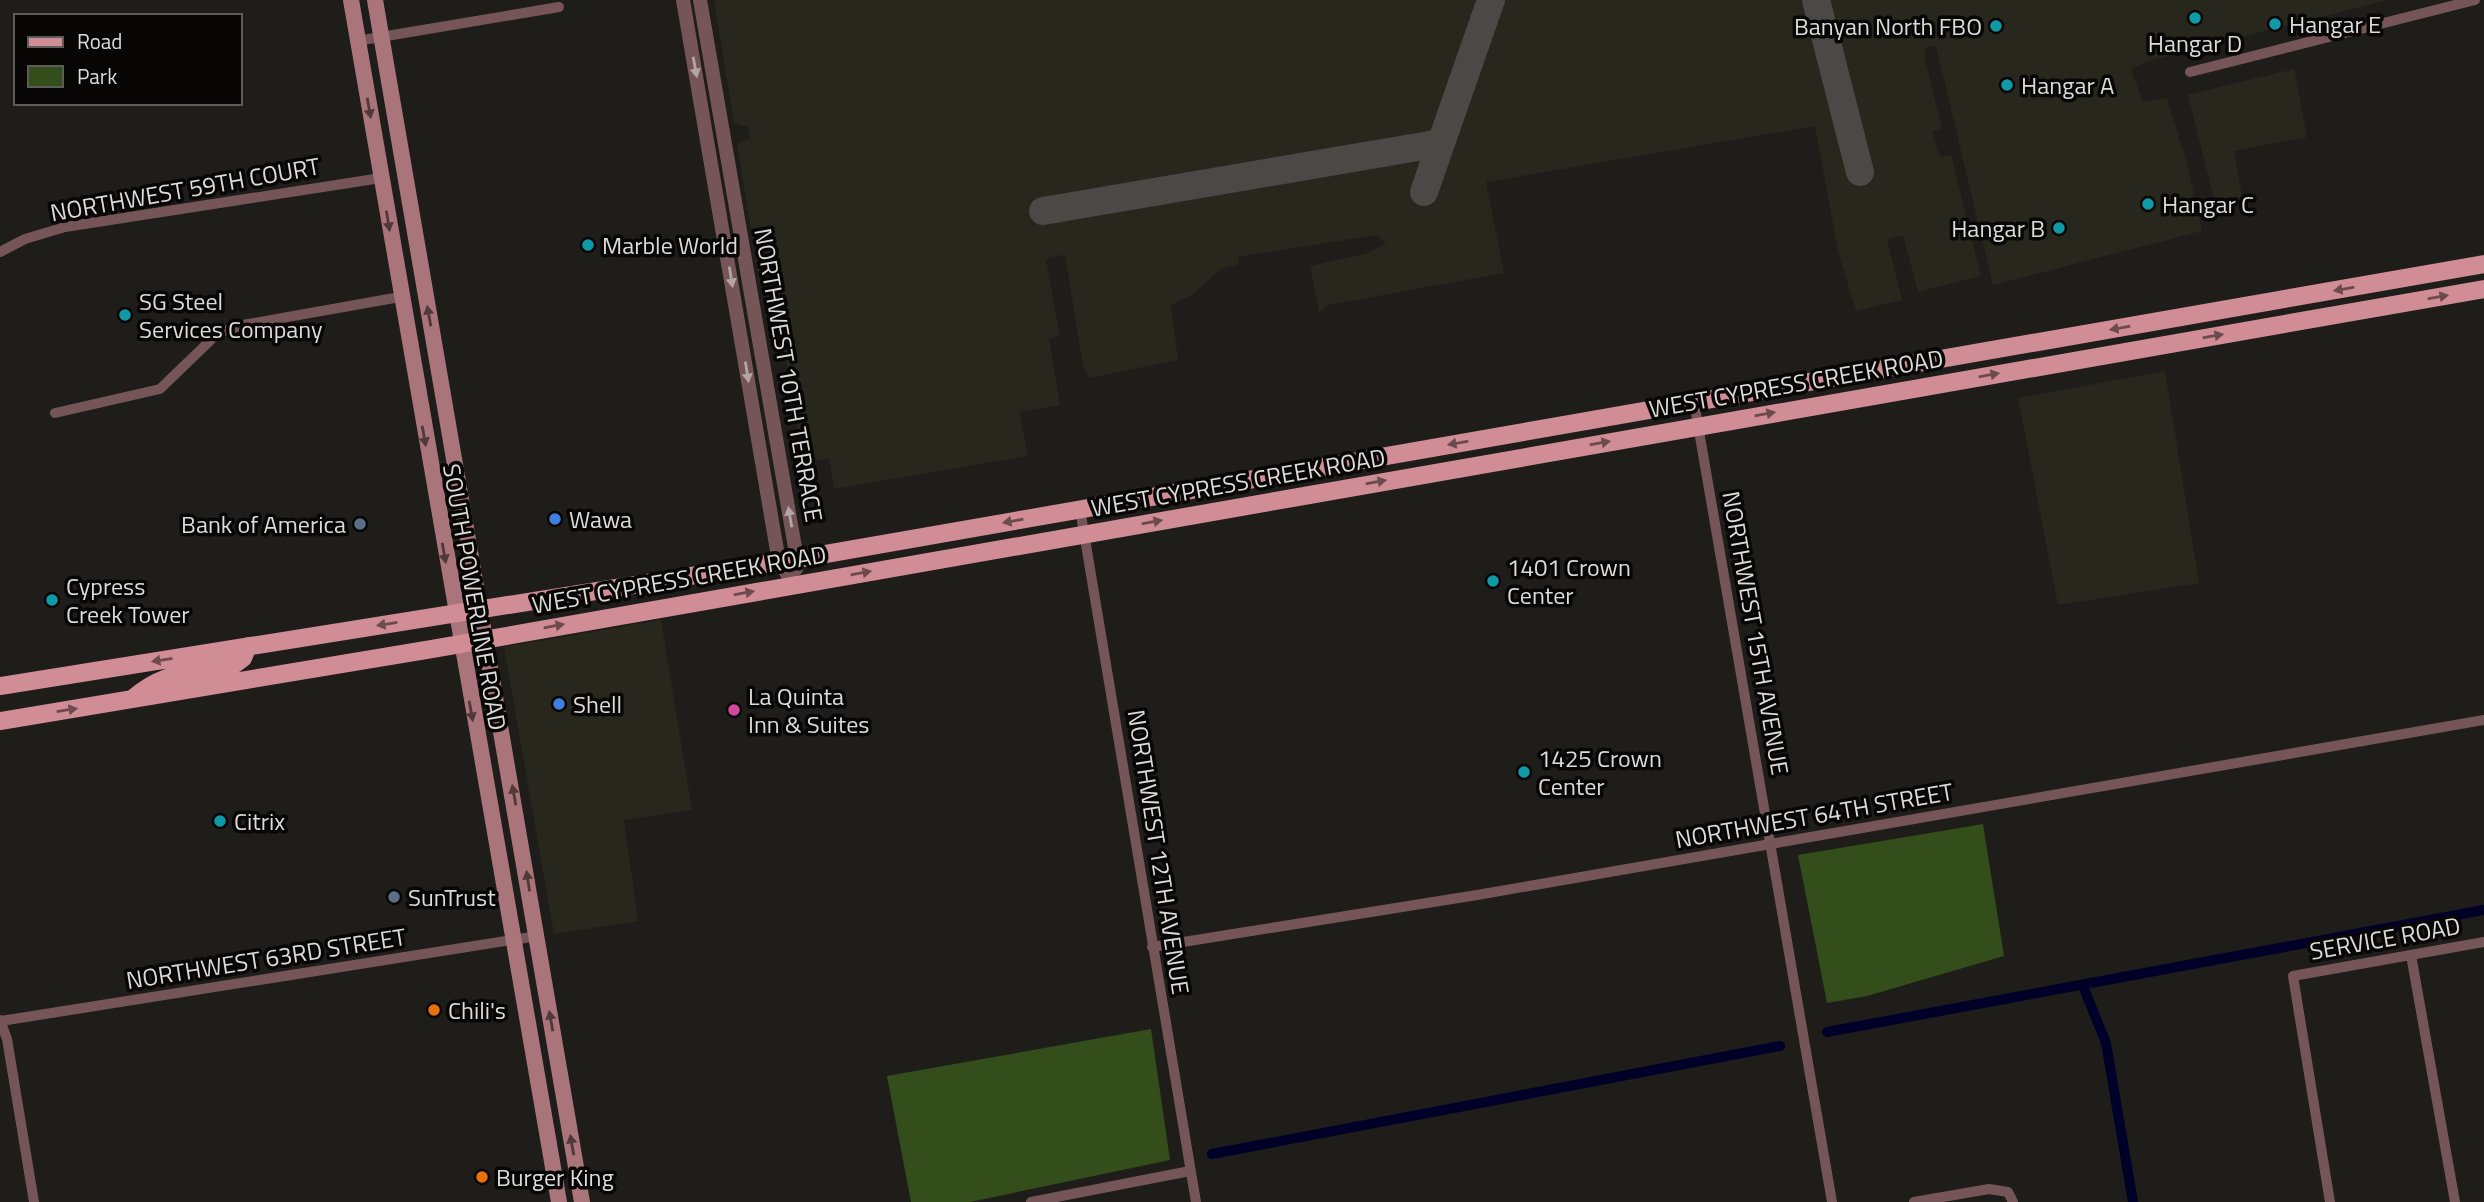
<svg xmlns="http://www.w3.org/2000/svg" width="2484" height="1202" font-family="'Titillium Web',sans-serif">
<rect width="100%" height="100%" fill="#1e1d1a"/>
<!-- built -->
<path fill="#28271d" d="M714,0h1673l-242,62 -14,7 12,33 24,-4 22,73 13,60 -209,54 -57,-239 -10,2 -2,7 18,73 -10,3 6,22 5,4 8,-2 30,121 -63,16 -15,-57 -16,4 15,61 -46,11 -18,-60 -23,-125 -329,56 18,91 -175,32 -10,7 -9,-46 58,-13 18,-10 -10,-8 -138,22 1,7 -17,4 -29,26 -22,11 7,55 -89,18 -6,-12 -18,-111 -16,2 -3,4 14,75 -11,3 11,66 -41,7 9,44 -194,33 -5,-31 -26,5 -12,-74 7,-2 -2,-15 -8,1 -17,-85 -11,-2 -23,-142 13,-6 -2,-11 -14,-4z
M2294,69l13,68 -73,14 9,51 -27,4 -28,-111z
M2165,371l34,212 -141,22 -40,-207z
M661,620l31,190 -68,10 14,101 -84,13 -50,-287z"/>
<!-- green -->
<path fill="#334e1a" d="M1983,824l21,132 -137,40 -40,7 -29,-148z
M1151,1029l19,131 -200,42h-59l-24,-126z"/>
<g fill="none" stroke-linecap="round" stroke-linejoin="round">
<!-- canal -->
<path stroke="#000029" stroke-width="10" d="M2083,986l23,57 27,159
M1827,1032l657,-122
M1212,1154l568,-108"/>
<!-- taxiway -->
<path stroke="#4a4946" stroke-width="28" d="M1816,0l44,172
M1424,192l67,-192
M1043,211l398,-68"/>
<!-- minor -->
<path stroke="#765559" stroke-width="10" d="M357,41l202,-34
M2190,72l285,-72
M0,252l25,-13 40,-12 316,-49
M1694,402l138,800
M55,413l105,-24 58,-56 25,-8 157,-28
M1080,509l116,693
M1152,947l325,-52 1007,-175
M2411,955l44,247
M0,1020l7,19 27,163
M1,1021l536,-85
M1031,1202l159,-31
M1914,1202l75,-13 19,3 5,10
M2330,1202l-37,-226 191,-34"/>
<!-- tertiary -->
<path stroke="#765559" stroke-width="14" d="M683,0l96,562 15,22
M700,0l97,559 -1,10"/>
<!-- secondary -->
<path stroke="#a9757b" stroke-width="16" d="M351,0l208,1202
M375,0l207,1202"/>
<!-- primary -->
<path stroke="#d18d95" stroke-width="18" d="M0,686l797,-127 1687,-295
M132,699c39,-33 59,-22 103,-35l8,-6 5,-12
M0,721l432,-72 2052,-360"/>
</g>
<!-- one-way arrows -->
<defs><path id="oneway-solid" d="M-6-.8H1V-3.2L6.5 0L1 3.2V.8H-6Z" transform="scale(1.75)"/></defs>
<g fill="#b3a5a6">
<use href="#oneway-solid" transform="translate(695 67) rotate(80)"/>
<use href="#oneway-solid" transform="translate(731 277) rotate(81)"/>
<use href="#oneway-solid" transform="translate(747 372) rotate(81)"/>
<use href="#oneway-solid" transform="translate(790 517) rotate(-100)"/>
</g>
<g fill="#50383b">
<use href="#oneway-solid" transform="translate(369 108) rotate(80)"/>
<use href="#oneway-solid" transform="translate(388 221) rotate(81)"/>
<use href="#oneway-solid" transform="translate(429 316) rotate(-100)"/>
<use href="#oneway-solid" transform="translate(424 436) rotate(80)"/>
<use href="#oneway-solid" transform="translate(444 553) rotate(80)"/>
<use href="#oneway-solid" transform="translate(471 711) rotate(80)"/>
<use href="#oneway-solid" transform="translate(514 795) rotate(-100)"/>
<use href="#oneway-solid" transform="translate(528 881) rotate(-99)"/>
<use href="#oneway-solid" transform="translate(551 1021) rotate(-100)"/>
<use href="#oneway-solid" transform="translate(572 1145) rotate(-100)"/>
</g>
<g fill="#6c4a4e">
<use href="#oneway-solid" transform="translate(2344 289) rotate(170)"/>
<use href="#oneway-solid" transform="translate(2438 297) rotate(-10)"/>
<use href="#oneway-solid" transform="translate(2120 328) rotate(170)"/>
<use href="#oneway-solid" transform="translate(2213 336) rotate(-10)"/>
<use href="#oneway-solid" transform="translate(1989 375) rotate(-10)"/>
<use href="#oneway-solid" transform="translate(1765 414) rotate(-10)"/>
<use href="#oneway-solid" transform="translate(1458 443) rotate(170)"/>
<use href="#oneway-solid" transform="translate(1600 443) rotate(-10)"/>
<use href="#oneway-solid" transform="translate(1376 482) rotate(-10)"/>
<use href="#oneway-solid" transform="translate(1013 521) rotate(170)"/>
<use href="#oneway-solid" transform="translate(1152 522) rotate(-10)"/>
<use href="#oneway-solid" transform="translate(861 573) rotate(-10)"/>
<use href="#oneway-solid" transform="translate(744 593) rotate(-10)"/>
<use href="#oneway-solid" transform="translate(387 624) rotate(171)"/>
<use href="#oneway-solid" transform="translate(554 626) rotate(-10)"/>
<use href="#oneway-solid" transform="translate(162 660) rotate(171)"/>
<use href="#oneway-solid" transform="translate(67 710) rotate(-9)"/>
</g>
<!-- markers -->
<g fill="#0f9aa8" stroke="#080706" stroke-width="2.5">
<circle cx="2195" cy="18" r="7"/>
<circle cx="2275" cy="24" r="7"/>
<circle cx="1996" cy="26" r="7"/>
<circle cx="2007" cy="85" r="7"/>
<circle cx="2148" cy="204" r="7"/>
<circle cx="2059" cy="228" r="7"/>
<circle cx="588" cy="245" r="7"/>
<circle cx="125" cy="315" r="7"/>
<circle cx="1493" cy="581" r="7"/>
<circle cx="52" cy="600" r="7"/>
<circle cx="1524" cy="772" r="7"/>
<circle cx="220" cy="821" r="7"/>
</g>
<g fill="#3f7fe0" stroke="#080706" stroke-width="2.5">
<circle cx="555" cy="519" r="7"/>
<circle cx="559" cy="704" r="7"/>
</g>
<g fill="#5c6f8a" stroke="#080706" stroke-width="2.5">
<circle cx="360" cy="524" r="7"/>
<circle cx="394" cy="897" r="7"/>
</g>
<circle fill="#d1479c" stroke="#080706" stroke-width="2.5" cx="734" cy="710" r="7"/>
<g fill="#e8710a" stroke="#080706" stroke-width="2.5">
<circle cx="434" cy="1010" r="7"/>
<circle cx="482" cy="1177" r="7"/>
</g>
<g text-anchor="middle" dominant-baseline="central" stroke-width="7" stroke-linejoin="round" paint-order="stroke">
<!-- poi labels -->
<g font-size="24" fill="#dcdbd9" stroke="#080706" text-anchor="start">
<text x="2289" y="24">Hangar E</text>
<text x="1982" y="26" text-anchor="end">Banyan North FBO</text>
<text x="2195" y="43" text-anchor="middle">Hangar D</text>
<text x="2021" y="85">Hangar A</text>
<text x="2162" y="204">Hangar C</text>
<text x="2045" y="228" text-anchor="end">Hangar B</text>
<text x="602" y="245">Marble World</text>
<text x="139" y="301">SG Steel<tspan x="139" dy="28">Services Company</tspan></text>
<text x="569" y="519">Wawa</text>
<text x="346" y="524" text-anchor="end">Bank of America</text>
<text x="1507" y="567">1401 Crown<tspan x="1507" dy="28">Center</tspan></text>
<text x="66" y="586">Cypress<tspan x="66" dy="28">Creek Tower</tspan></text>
<text x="748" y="696">La Quinta<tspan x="748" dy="28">Inn &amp; Suites</tspan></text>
<text x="573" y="704">Shell</text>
<text x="1538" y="758">1425 Crown<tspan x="1538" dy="28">Center</tspan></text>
<text x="234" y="821">Citrix</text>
<text x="408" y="897">SunTrust</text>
<text x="448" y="1010">Chili's</text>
<text x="496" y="1177">Burger King</text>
</g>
<!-- street labels -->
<g font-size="24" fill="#dcdbd9" stroke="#080706">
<text transform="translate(185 189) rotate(-10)">NORTHWEST 59TH COURT</text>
<text transform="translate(789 375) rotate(80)">NORTHWEST 10TH TERRACE</text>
<text transform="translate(1796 383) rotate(-10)">WEST CYPRESS CREEK ROAD</text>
<text transform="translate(1238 482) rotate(-10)">WEST CYPRESS CREEK ROAD</text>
<text transform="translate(679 579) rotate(-10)">WEST CYPRESS CREEK ROAD</text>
<text transform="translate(475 597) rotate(80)">SOUTH POWERLINE ROAD</text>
<text transform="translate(1756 633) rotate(80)">NORTHWEST 15TH AVENUE</text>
<text transform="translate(1814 815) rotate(-10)">NORTHWEST 64TH STREET</text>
<text transform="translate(1159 852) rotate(81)">NORTHWEST 12TH AVENUE</text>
<text transform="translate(2385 938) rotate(-10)">SERVICE ROAD</text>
<text transform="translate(266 958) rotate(-9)">NORTHWEST 63RD STREET</text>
</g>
</g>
<!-- legend -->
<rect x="14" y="14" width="228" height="91" fill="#080706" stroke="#5d5c5a" stroke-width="2"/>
<rect x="28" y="37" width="35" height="10" fill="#d18d95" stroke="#5d5c5a" stroke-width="2"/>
<text x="77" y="49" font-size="21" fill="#dcdbd9">Road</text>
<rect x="28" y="66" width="35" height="21" fill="#334e1a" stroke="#5d5c5a" stroke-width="2"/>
<text x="77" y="84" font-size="21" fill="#dcdbd9">Park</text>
</svg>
